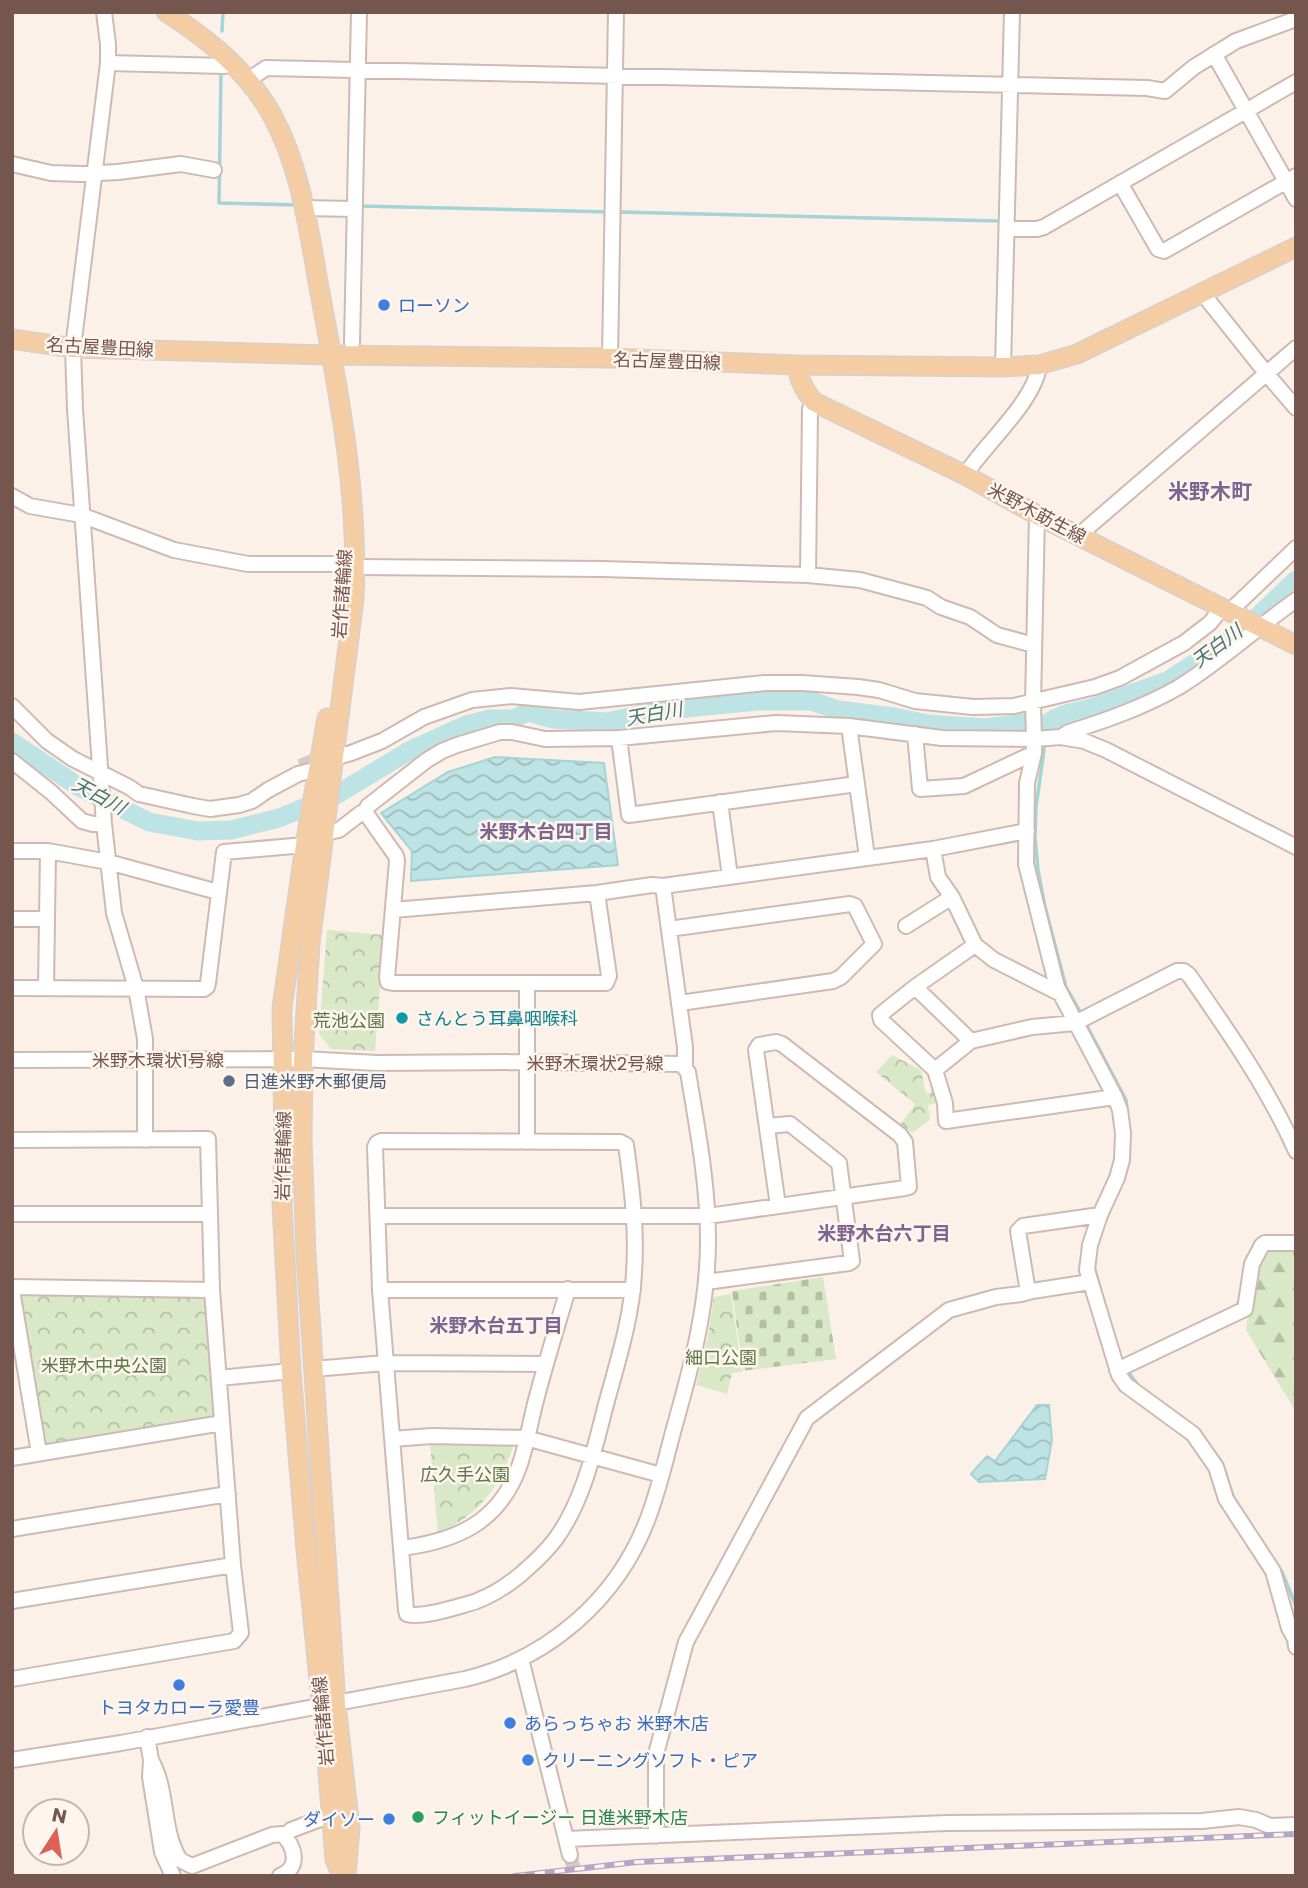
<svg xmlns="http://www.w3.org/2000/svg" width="1308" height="1888" font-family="Poppins,'Noto Sans JP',sans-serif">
<defs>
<pattern id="forest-firs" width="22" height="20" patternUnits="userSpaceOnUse" patternTransform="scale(1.75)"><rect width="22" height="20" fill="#d9e8c7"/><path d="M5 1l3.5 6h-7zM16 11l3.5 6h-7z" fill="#b5bfa4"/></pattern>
<pattern id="cemetery-stones" width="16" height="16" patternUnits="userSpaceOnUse" patternTransform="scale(1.75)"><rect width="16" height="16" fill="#d9e8c7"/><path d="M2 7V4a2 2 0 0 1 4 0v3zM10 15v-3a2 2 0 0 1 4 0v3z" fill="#b5bfa4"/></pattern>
<pattern id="park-crowns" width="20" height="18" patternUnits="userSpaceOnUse" patternTransform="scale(1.75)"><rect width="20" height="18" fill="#d9e8c7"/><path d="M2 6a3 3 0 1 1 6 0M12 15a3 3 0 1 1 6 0" fill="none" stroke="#b5bfa4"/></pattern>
<pattern id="water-waves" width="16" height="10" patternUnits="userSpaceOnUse" patternTransform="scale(1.75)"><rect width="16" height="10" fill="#bee3e4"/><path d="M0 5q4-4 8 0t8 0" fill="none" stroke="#9fbbbb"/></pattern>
</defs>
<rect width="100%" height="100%" fill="#fbf1e8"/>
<!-- forest -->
<path fill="url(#forest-firs)" d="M1296,1245v167l-50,-82 9,-64 8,-20z"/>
<!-- cemetery -->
<path fill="url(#cemetery-stones)" d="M823,1277l13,82 -93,12 -11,-80z"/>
<!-- park -->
<path fill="url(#park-crowns)" d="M327,930l57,5 -9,116 -44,-2 -12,-15z
M892,1055l29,15 4,20 3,4 8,-6 3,15 -11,2 2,15 -18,13 -12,-8 14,-19v-3l-38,-31z
M21,1293h182l5,4 10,118 -4,5 -166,27 -5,-3 -25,-147z
M731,1294l11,78 -10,1 -5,21 -31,-9 12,-49 6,-39z
M512,1440l3,2c-16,44 -32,71 -77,91l-8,-89z"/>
<!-- water -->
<path fill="url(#water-waves)" stroke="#a4d4d5" stroke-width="2" d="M495,757l109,6 14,102 -207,16 1,-30 -31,-38 67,-41z
M1037,1405h12l3,35 -7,39 -66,3 -8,-8 16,-18 8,5z"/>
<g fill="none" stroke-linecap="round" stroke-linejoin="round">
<!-- stream -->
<path stroke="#a4d4d5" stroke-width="3.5" d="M222,31l1,-19
M221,73l-2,130 80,2
M359,206l251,6
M618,212l383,9
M1043,741l1,9 -8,57 -1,30 3,33 7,37 21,80 16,28
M1085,1022l41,78 2,20
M1094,1266l9,33
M1126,1369l12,16
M1220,1460c8,13 8,29 16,42
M1278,1567l4,5 14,34"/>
<!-- river -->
<path stroke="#bee3e4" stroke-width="19" d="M12,742l67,45 70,35 49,9 33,-1 48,-12 59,-24 69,-42 59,-27 24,-6h23l15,-7 25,7 55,3 48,-11 102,-10h53l27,9 56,7 34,7 57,4 40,-5 17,4 12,-8 12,-5 29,-7 72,-26 53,-34 33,-26 43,-41"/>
<!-- minor-tunnel -->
<path stroke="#d9cac2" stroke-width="14" stroke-dasharray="14 7" stroke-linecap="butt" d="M300,766l28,-11
M570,1855l6,21"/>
<defs>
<path id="minor" d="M104,12l4,32v19l-35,285 2,61 29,415 10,89 22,75 9,51v101
M1214,54l82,145
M108,63l117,3
M247,81l19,-13 881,20 18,3 29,-24 42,-26 60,-22
M12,164l39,9 30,1 37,-2 63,-8 33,6
M1120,183l38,66 6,2 132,-75
M304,208l51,1
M1008,229h29l7,-2 252,-145
M1203,294l63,79 30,35
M352,343l7,-331
M610,358l6,-346
M1003,367l9,-355
M965,475c20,-31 71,-75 74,-110
M12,496l18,10 51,9 93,35 74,14h98
M1037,515l-4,188 1,36v14l-7,30 -1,81 31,123 58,110 5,13 3,23 -1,27 -5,18 -17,37 -10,30 -3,25 32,105 7,10 67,49 23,33 10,32 47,72 16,57 6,11 1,8
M1081,537l5,-8 210,-181
M356,567l246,2 206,6 52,5 67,18 14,9 29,10 27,18 37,10
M808,575l2,-166 4,-7
M1229,612l67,-64
M12,706l35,35 26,18 56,28 10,7 54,12 17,3 29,-4 13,-4 16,-11 30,-16 20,-5
M849,726l18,131
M915,734l5,55 44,-3 70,-33
M1061,737l23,4 22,9 190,97
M619,738l10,77 228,-31
M334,758l17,-5 31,-12 42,-24 48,-17 39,-4 68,6 186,-19h37l56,4 21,3 36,11 58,6 41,-1 81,-19 25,-9 64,-35 26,-20 12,-15
M12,761l39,31 31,29 11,3h11
M720,802l10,75
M365,812l31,44 1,5 -10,117 1,4 5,1h213l3,-7 -12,-83
M324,833l15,-3 22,-17 4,-1 3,-6 59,-46 15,-9 15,-6 43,-13h12l33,7 74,-1 157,-15 73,3 93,12 92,1 27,-2 8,-5c38,-12 75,-25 110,-45 41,-25 77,-59 117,-87
M933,849l5,28 14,20 23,48 19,15 67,34
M12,851h36l60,11 110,30
M663,886l22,161v20
M393,910l204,-17 55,-8 11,1 270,-37 94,-18
M12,919h34
M906,926l46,-29
M669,929l181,-25 5,2 19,38 -33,33 -8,4 -153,22
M975,945l-60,42 -35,28 1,5 54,50 10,33 1,18 169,-24
M527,983v159
M915,987l56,54
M12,988l192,1 3,-2 1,-4 16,-131 81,-7
M46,988l2,-137
M12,1060l291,-1 73,4 151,-1 154,2 7,8c9,55 20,111 20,168 0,63 -15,121 -32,181 -9,32 -16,66 -28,97 -30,81 -100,141 -183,161l-344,64 -109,17
M935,1070l36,-29 61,-14 43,-4 102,-52h7l5,4c39,56 79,113 107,176
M12,1140l196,-1 4,151 21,275 8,68 -7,8 -222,38
M381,1141l239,1 6,3c6,43 11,85 8,128 -2,42 -15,84 -26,124 -13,47 -22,99 -51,140 -10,14 -23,26 -37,38 -16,13 -35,25 -56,30 -15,4 -42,13 -57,9l-1,-4 -26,-320 -5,-143 2,-4z
M12,1214h197
M378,1216h330l197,-28 4,-1 -4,-45 -5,-7 -118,-91 -6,-2 -17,3 -3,5 22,156
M706,1282l143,-19 3,-2 -13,-98 -49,-39 -23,2
M12,1287l200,3
M12,1290l27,163
M380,1290h253
M1028,1292l-10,-61 5,-5 77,-11
M313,1369l72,-6 161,1
M1117,1370l128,-61 7,-45 10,-19 3,-2h31
M219,1378l72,-7
M392,1439l40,-3 94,2 135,37
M12,1458l210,-35
M12,1529l216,-35
M402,1548c55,-7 97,-26 117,-81 7,-20 11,-43 16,-63 10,-39 22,-77 33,-115
M12,1601l221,-36
M521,1659l49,196
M147,1737l4,23 -1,17 12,75 11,24
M151,1760c18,32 10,70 29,100l12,6 80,-31 10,-1c13,12 19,34 -2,42
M285,1836l6,-6 40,-15
M656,1836v-82l30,-112 121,-224 142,-108 47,-13 25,-3 11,-3 58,-9
M566,1839l381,-16 255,-2 37,-4 17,3 14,6 26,-1"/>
<path id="major" d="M166,12c43,28 80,57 106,103 30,55 37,118 48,178 19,101 39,203 34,306l-44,345 -7,115 -1,80 4,116 30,449 14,124 -4,48
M12,339l61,9 258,7 279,3 187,7 206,2 36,-2 38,-11 219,-107
M797,365c2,15 7,25 17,37l151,73 72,40 259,130
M327,718l-22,127 -23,163 2,132 -2,65 9,166 15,179 21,209 8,101 7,16"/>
</defs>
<!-- minor casing -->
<use href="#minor" stroke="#cfbab2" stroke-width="18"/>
<!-- major casing -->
<use href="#major" stroke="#d8d0cd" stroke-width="21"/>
<!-- minor -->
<use href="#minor" stroke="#fff" stroke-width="14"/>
<!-- major -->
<use href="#major" stroke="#f5cda5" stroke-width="18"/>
<defs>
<path id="rail" d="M515,1876l122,-14 659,-28"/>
</defs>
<!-- rail casing -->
<use href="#rail" stroke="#b3a7c5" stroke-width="6"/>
<!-- rail -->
<use href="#rail" stroke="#fef6ee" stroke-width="3.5" stroke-dasharray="10" stroke-linecap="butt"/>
</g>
<!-- markers -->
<g fill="#3f7fe0" stroke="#fef6ee" stroke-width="2.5">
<circle cx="384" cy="305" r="7"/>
<circle cx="179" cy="1685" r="7"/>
<circle cx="510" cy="1723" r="7"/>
<circle cx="528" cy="1760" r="7"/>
<circle cx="389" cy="1819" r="7"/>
</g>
<circle fill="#0f9aa8" stroke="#fef6ee" stroke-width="2.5" cx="402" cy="1018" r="7"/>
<circle fill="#5c6f8a" stroke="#fef6ee" stroke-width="2.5" cx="229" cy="1081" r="7"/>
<circle fill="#2e9e5b" stroke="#fef6ee" stroke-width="2.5" cx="418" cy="1817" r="7"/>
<g text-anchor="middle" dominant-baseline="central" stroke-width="5" stroke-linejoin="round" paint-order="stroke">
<!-- shop labels -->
<g font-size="18" fill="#366cbe" stroke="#fef6ee" text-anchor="start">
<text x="398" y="305">ローソン</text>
<text x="179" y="1707" text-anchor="middle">トヨタカローラ愛豊</text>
<text x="524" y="1723">あらっちゃお 米野木店</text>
<text x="542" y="1760">クリーニングソフト・ピア</text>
<text x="375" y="1819" text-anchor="end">ダイソー</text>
</g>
<!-- street labels -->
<g font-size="18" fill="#74564e" stroke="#fef6ee">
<text transform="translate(100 347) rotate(3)">名古屋豊田線</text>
<text transform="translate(667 361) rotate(2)">名古屋豊田線</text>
<text transform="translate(1037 513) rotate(28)">米野木莇生線</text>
<text transform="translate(342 594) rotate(-86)">岩作諸輪線</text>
<text x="158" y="1060">米野木環状1号線</text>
<text x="595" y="1063">米野木環状2号線</text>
<text transform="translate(283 1156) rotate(-89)">岩作諸輪線</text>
<text transform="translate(323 1721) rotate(-95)">岩作諸輪線</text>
</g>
<!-- culture labels -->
<g font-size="18" fill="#0d838f" stroke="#fef6ee" text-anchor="start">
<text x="416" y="1018">さんとう耳鼻咽喉科</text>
</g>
<!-- park labels -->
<g font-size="18" fill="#5c7846" stroke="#fef6ee">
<text x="349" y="1020">荒池公園</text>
<text x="721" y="1357">細口公園</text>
<text x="104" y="1365">米野木中央公園</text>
<text x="465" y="1474">広久手公園</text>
</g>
<!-- service labels -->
<g font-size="18" fill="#4e5e75" stroke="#fef6ee" text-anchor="start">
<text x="243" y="1081">日進米野木郵便局</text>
</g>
<!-- leisure labels -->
<g font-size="18" fill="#27864d" stroke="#fef6ee" text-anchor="start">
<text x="432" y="1817">フィットイージー 日進米野木店</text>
</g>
<!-- water labels -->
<g font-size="19" font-style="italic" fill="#427678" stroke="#fef6ee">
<text transform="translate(1217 646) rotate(-37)">天白川</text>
<text transform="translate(654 714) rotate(-10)">天白川</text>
<text transform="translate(99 796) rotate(28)">天白川</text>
</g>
<!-- neighbourhood labels -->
<g font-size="19" font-weight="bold" fill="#7c6690" stroke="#fef6ee">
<text x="546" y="831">米野木台四丁目</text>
<text x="884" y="1233">米野木台六丁目</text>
<text x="496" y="1325">米野木台五丁目</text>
</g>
<!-- quarter labels -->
<g font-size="21" font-weight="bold" fill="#7c6690" stroke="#fef6ee">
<text x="1210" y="491">米野木町</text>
</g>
</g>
<!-- border -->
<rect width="1308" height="1888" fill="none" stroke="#74564e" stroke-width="28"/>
<!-- north arrow -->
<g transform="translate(56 1832) rotate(12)"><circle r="33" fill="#fef6ee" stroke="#c7b6ae" stroke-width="2"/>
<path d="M0-5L12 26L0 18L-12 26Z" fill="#dd6256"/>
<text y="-10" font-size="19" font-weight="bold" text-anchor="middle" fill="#74564e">N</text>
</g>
</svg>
